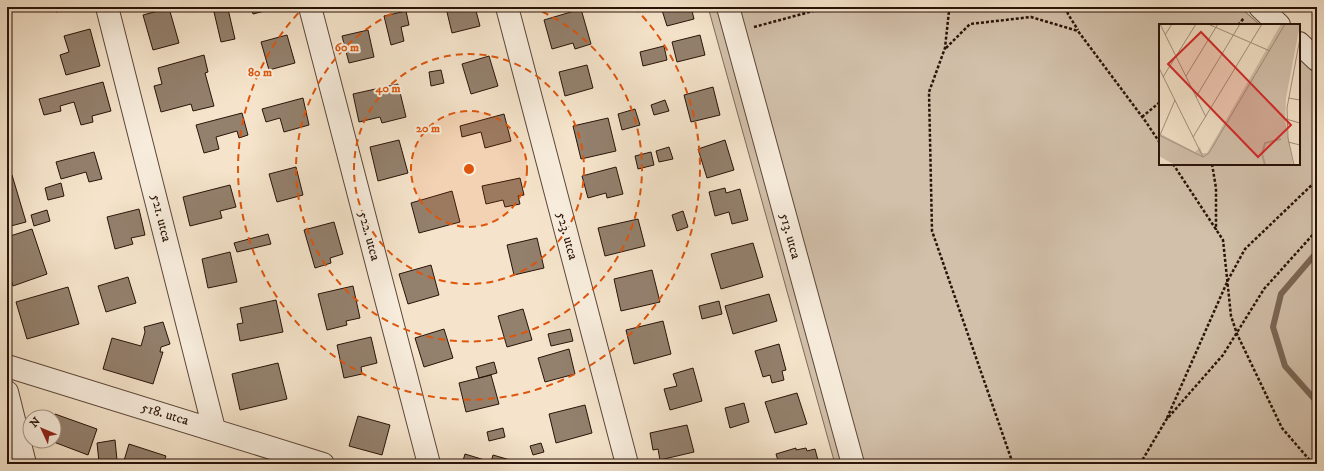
<svg xmlns="http://www.w3.org/2000/svg" width="1324" height="471" font-family="'IM FELL DW Pica',serif">
<rect width="100%" height="100%" fill="#f5e4cb"/>
<filter id="stains"><feTurbulence type="fractalNoise" baseFrequency=".005" numOctaves="4"/><feColorMatrix values="0 0 0 0 .2 0 0 0 0 .09 0 0 0 0 .02 0 0 0 .5 -.17"/></filter>
<radialGradient id="worn" r=".72"><stop offset=".6" stop-color="#630" stop-opacity="0"/><stop offset="1" stop-color="#630" stop-opacity=".3"/></radialGradient>
<!-- green -->
<path fill="#d2c0aa" stroke="#7e6a59" d="M708,7h532l20,18h-100v139h139v-106l18,15v391h-482z"/>
<g fill="none" stroke-linecap="round" stroke-linejoin="round">
<!-- stream -->
<path stroke="#7a6655" stroke-width="6" d="M1317,252l-36,42 -8,33 12,39 32,36"/>
</g>
<!-- building -->
<path fill="#93806d" stroke="#291308" d="M54,7h19l-17,5z
M251,7h29l-27,7z
M449,7h26l5,19 -28,7 -6,-25z
M661,7h30l3,12 -27,7z
M169,8l10,35 -26,7 -10,-35z
M228,9l7,30 -14,3 -7,-30z
M581,9l10,35 -16,5 -2,-6 -21,6 -8,-29z
M406,11l3,14 -8,2 3,14 -13,4 -7,-29z
M90,29l10,37 -34,9 -6,-20 9,-3 -5,-16z
M368,30l6,27 -25,6 -7,-27z
M287,35l8,28 -26,7 -8,-28z
M700,35l5,20 -28,7 -5,-20z
M664,46l3,14 -24,6 -3,-14z
M204,55l4,17 -3,1 9,33 -21,5 -2,-7 -30,8 -7,-26 8,-2 -4,-16z
M489,56l9,30 -27,8 -9,-30z
M587,65l6,23 -28,8 -6,-24z
M441,70l3,13 -13,3 -2,-14z
M103,82l8,29 -19,5 1,6 -12,3 -7,-23 -14,4 1,5 -17,4 -5,-16z
M398,84l8,33 -24,6 -2,-6 -21,5 -6,-28z
M713,87l7,28 -29,7 -7,-27z
M303,98l6,27 -25,7 -4,-14 -14,4 -4,-13z
M665,100l4,11 -15,4 -3,-10z
M635,109l5,16 -18,5 -4,-16z
M242,113l6,22 -9,3 -2,-7 -21,6 3,12 -15,4 -8,-28z
M504,114l7,27 -26,7 -4,-16 -19,5 -2,-11z
M608,118l8,33 -35,8 -8,-33z
M399,140l9,33 -30,8 -8,-34z
M725,140l9,30 -27,8 -9,-29z
M669,147l4,12 -14,3 -3,-11z
M94,152l8,27 -13,3 -3,-10 -25,7 -5,-17z
M651,152l3,13 -16,4 -3,-13z
M296,167l7,28 -26,7 -8,-28z
M616,167l7,27 -16,4 -1,-5 -18,5 -6,-22z
M12,175l14,47 -19,5v-50z
M520,178l4,17 -6,1 2,8 -15,3 -2,-7 -17,4 -4,-18z
M61,183l3,13 -16,4 -3,-12z
M230,185l6,22 -16,4 2,7 -32,8 -7,-29z
M725,188l1,5 14,-4 8,31 -16,4 -3,-12 -14,4 -6,-24z
M452,191l8,31 -41,11 -8,-30z
M139,209l6,26 -14,3 2,6 -18,5 -8,-32z
M47,210l3,11 -16,5 -3,-11z
M683,211l5,16 -11,4 -5,-16z
M638,219l7,27 -40,10 -7,-28z
M334,222l9,32 -13,4 1,5 -16,5 -11,-38z
M32,229l15,45 -34,12 -6,-19v-30z
M268,234l3,10 -34,8 -3,-9z
M537,238l7,30 -30,7 -7,-30z
M753,243l10,34 -42,12 -10,-35z
M230,252l7,30 -29,6 -6,-29z
M431,265l8,30 -31,9 -9,-30z
M652,270l8,32 -39,9 -7,-32z
M128,277l8,26 -30,9 -8,-26z
M353,286l7,32 -14,3 1,4 -20,5 -9,-36z
M68,287l11,37 -52,15 -11,-37z
M769,294l8,27 -44,13 -8,-28z
M276,300l7,32 -43,9 -3,-17 6,-1 -3,-15z
M719,301l3,13 -20,5 -3,-13z
M523,309l9,31 -25,7 -9,-31z
M663,321l8,33 -37,10 -8,-34z
M163,322l7,22 -9,3 -1,5h3l-10,32 -50,-15 9,-31 29,8 4,-14 -1,-5z
M444,329l9,29 -29,9 -9,-29z
M570,329l3,12 -22,5 -3,-12z
M371,337l6,26 -16,4 1,7 -18,4 -7,-33z
M779,344l7,26 -4,1 2,9 -12,3 -2,-8 -7,2 -8,-26z
M569,349l6,25 -30,8 -7,-24z
M494,362l3,11 -18,5 -3,-11z
M278,363l9,36 -47,11 -8,-36z
M693,368l9,33 -32,9 -6,-21 13,-3 -4,-12z
M491,375l8,29 -33,8 -7,-29z
M797,393l10,31 -32,9 -10,-31z
M744,403l5,19 -19,6 -5,-20z
M585,405l7,28 -36,10 -7,-29z
M55,414l42,15 -9,26 -37,-14h3v-24z
M358,416l32,9 -8,30 -33,-9z
M687,425l7,27 -34,8 -2,-11 -5,1 -3,-17z
M503,428l2,9 -16,4 -2,-9z
M115,440l2,20 -18,2 -2,-19z
M541,443l3,9 -11,3 -3,-9z
M129,444l37,12 -3,8h-40z
M796,448v2l10,-2 1,3 8,-2 4,15h-40l-3,-10z
M465,454l26,8 2,-7 17,5 -1,4h-47z"/>
<g fill="none" stroke-linecap="round" stroke-linejoin="round">
<defs>
<path id="minor" d="M107,7l107,422
M310,7l119,457
M507,7l120,457
M728,7l125,457
M1260,7l19,18
M1299,43l18,17
M7,366l316,98
M7,392l18,72"/>
</defs>
<!-- minor casing -->
<use href="#minor" stroke="#5c4739" stroke-width="24"/>
<!-- path -->
<path stroke="#291308" stroke-width="2.5" stroke-dasharray="3 2" stroke-linecap="butt" d="M948,7l1,4 -4,37 -16,44 3,139 81,233
M1066,7l2,7 10,16
M1238,25l6,-7
M754,27l74,-20
M946,48l24,-24 61,-7 47,14 68,91 14,21
M1142,117l18,-15
M1173,164l50,76 8,76 6,18 45,94 31,36
M1212,164l4,24v42
M1167,418l61,-138 17,-31 72,-69
M1140,464l26,-44 57,-65 41,-66 53,-59"/>
<!-- minor -->
<use href="#minor" stroke="#f8eddd" stroke-width="22"/>
</g>
<!-- distance rings -->
<circle cx="469" cy="169" r="58" fill="#de560c" fill-opacity=".12"/>
<g fill="none" stroke="#de560c" stroke-width="2" stroke-dasharray="7 5">
<circle cx="469" cy="169" r="58"/>
<circle cx="469" cy="169" r="115"/>
<path d="M531 7A173 173 0 1 1 407 7"/>
<path d="M634 7A231 231 0 1 1 304 7"/>
</g>
<g text-anchor="middle" dominant-baseline="central" stroke-width="4" stroke-linejoin="round" paint-order="stroke">
<!-- street labels -->
<g font-size="14" fill="#291308" stroke="#f8eddd">
<text transform="translate(161 218) rotate(76)">521. utca</text>
<text transform="translate(369 236) rotate(75)">522. utca</text>
<text transform="translate(567 236) rotate(75)">523. utca</text>
<text transform="translate(790 236) rotate(75)">513. utca</text>
<text transform="translate(165 414) rotate(17)">518. utca</text>
</g>
</g>
<!-- overview -->
<g transform="translate(1159 24)">
<rect width="141" height="141" fill="#f5e4cb"/>
<path d="M122,0h19l-14,74 -1,22 8,45h-118l-16,-9v-23l36,19 5,-5 2,6h5z" fill="#d2c0aa"/>
<path fill="none" stroke="#b09d89" stroke-width="2" d="M106,141l-3,-11 3,-11 16,-4"/>
<path fill="none" stroke="#a3907d" stroke-width="1" d="M1,0l46,93M49,0l62,27M6,11l7,-11M0,44l44,89M27,52l32,-52M4,53l33,-53M37,73l44,-73M129,74l12,2M127,95l14,4M0,111l44,22M1,111l15,-35M34,113l69,-113M129,118l12,3M44,133l6,-4 76,-129M135,141l-6,-27 -1,-30 13,-70"/>
<path fill="#d62828" fill-opacity="0.15" stroke="#d62828" stroke-width="2" d="M42,8l90,93 -33,32 -90,-93z"/>
<rect width="141" height="141" fill="none" stroke="#291308" stroke-width="2"/>
</g>
<circle cx="469" cy="169" r="6" fill="#de560c" stroke="#f8eddd" stroke-width="2"/>
<g font-size="12" text-anchor="middle" font-weight="bold" fill="#de560c" stroke="#f8eddd" stroke-width="4" stroke-linejoin="round" paint-order="stroke">
<text x="347" y="51">60 m</text>
<text x="260" y="76">80 m</text>
<text x="388" y="92">40 m</text>
<text x="428" y="132">20 m</text>
</g>
<!-- margin -->
<rect width="1324" height="471" fill="none" stroke="#f5e4cb" stroke-width="24"/>
<rect x="8" y="8" width="1308" height="455" fill="none" stroke="#291308" stroke-width="2"/>
<rect x="12" y="12" width="1300" height="447" fill="none" stroke="#291308"/>
<!-- north arrow -->
<g transform="translate(42 429) rotate(314)"><circle r="19" fill="#f8eddd" stroke="#a59688"/>
<path d="M0-3L7 15L0 10L-7 15Z" fill="#8f2418"/>
<text y="-6" font-size="11" font-weight="bold" text-anchor="middle" fill="#291308">N</text>
</g>
<rect width="100%" height="100%" filter="url(#stains)"/>
<rect width="100%" height="100%" fill="url(#worn)"/>
</svg>
